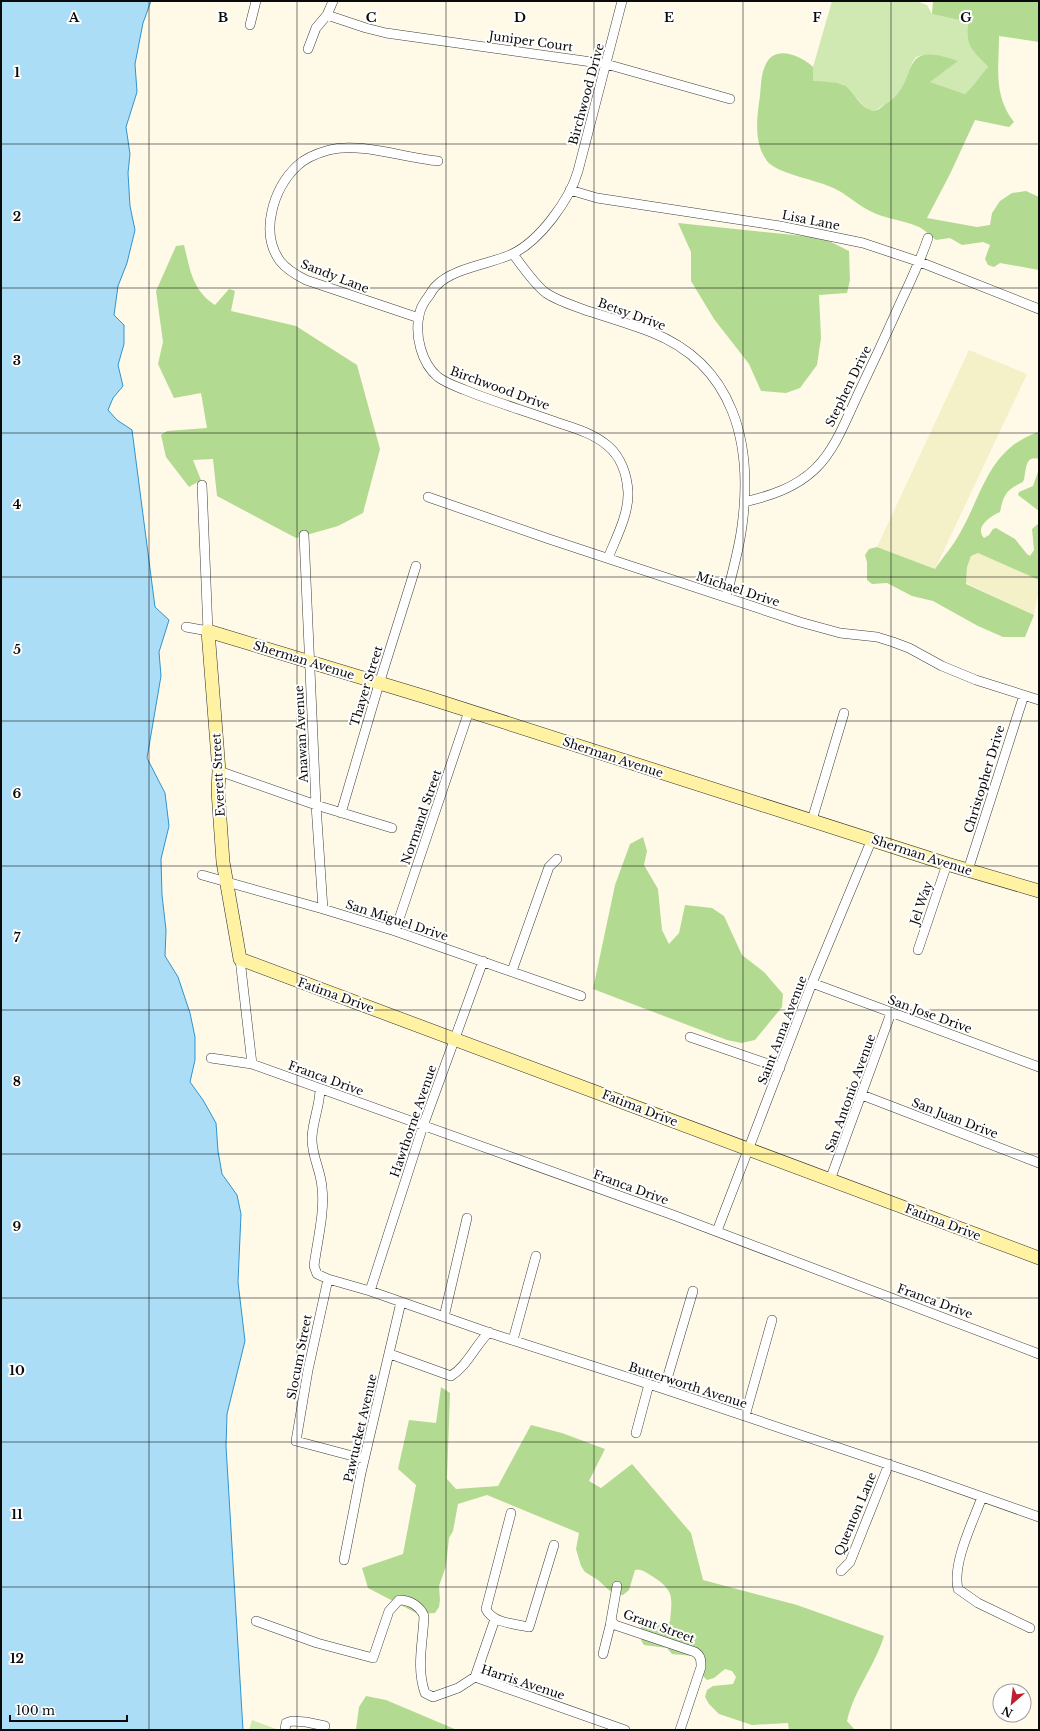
<svg xmlns="http://www.w3.org/2000/svg" width="1040" height="1731" font-family="'Libre Baskerville',serif">
<rect width="100%" height="100%" fill="#fffae8"/>
<!-- farmland -->
<path fill="#f4f0c8" d="M969,350l58,24 -92,195 -58,-22z
M978,553l61,27v10l-5,25 -68,-32 1,-16 4,-11z"/>
<!-- green -->
<path fill="#d0e9b2" d="M832,1h84l11,4 5,9 36,8c-3,26 4,27 20,45l-13,18 -10,9 -36,-12 28,-21 -34,-6 -7,2 -4,6 -8,22 -9,13 -19,12h-7l-6,-5 -20,-21 -30,-3v-14z
M252,1720l27,10h-30z"/>
<!-- forest -->
<path fill="#b3da91" d="M933,1h106v41l-40,-6c0,32 -6,59 15,86l-5,5 -34,-7 -25,54 -23,44 50,9 13,-2 2,-12 8,-12 12,-8 14,-2 13,6v73l-39,-7 -6,4 -6,-2 -3,-6 5,-14 -7,-3 -21,3 -12,-7 -14,2c-5,-4 -11,-10 -17,-13 -15,-7 -34,-8 -49,-16 -14,-7 -24,-18 -39,-24 -15,-7 -55,-14 -64,-26 -14,-19 -10,-44 -7,-65 1,-10 1,-21 5,-30 9,-22 35,-11 48,1v14c7,0 25,1 31,4 9,5 19,29 33,25 3,-1 7,-5 10,-7 35,-22 7,-65 71,-42l-28,21 35,12c10,-9 14,-17 23,-27 -16,-18 -23,-19 -20,-45l-36,-8z
M678,223l145,15 26,13 1,29 -3,13 -28,2 2,43 -4,27 -17,23 -14,5 -25,-2 -12,-27 -35,-45 -23,-38v-29z
M184,245c6,24 8,45 31,60l14,-16 6,2 -4,20 65,15 61,39 23,84 -17,64 -25,13 -42,12 -79,-42 -4,-37 -20,1 8,20 -12,7 -23,-30 -5,-22 6,-4 40,-3 -6,-35 -27,5 -16,-34 5,-22 -7,-51 20,-45z
M1039,432v27c-16,-5 -12,15 -16,23 -17,8 -19,12 -23,30 -9,4 -26,15 -16,26l5,-3 4,-6 3,-1 19,11 12,15 3,2 4,-6 -2,-21 7,-6v57l-61,-27 -7,3 -4,11 -1,17 68,31 -9,22h-22l-25,-11 -45,-25 -21,-5 -25,-13 -15,1 -5,-4v-18l-2,-7 4,-6 8,-2 58,22c8,-12 18,-23 25,-36 23,-40 29,-85 79,-101z
M1039,469v42l-21,-16 1,-3 14,-6z
M643,837l4,14 -3,14 14,24 4,41 7,14 10,-11 6,-28 27,3 12,8 18,39 22,17 19,22 -1,13 -27,33 -14,3 -14,-3 -134,-51 22,-104 15,-41z
M441,1387l9,6 -3,86 9,10 42,-3 33,-61 31,8 43,16 -16,32 12,7 31,-24 59,69 12,47 94,25 87,31c-9,30 -30,54 -37,85l8,9h-66l-1,-7 -36,2 -33,-11 -10,-10 -4,-7 2,-7 6,-4 20,-2 3,-7 -4,-6 -7,-2 -11,9 -7,2 -10,-10v-8l-4,-6 -21,-2 -5,-6 -23,-3c-5,-7 -5,-12 -2,-20l14,1 14,-4c2,-26 5,-31 -18,-46 -7,-4 -10,-7 -17,-6l-6,20 -6,5 -7,-1 -6,-3 -12,-11 -13,-8 -4,-6 -5,-17 3,-16 -92,-38 -29,9 -5,27 -4,7 -3,28 -7,20 1,14 -1,7 -4,6 -17,1 -50,-26 -6,-20 41,-14 13,-69 -18,-16 11,-49 27,3z
M366,1696l20,4 71,30h-101l3,-23z"/>
<!-- water -->
<path fill="#acddf7" stroke="#3194cf" d="M1,1h150l-8,22 -8,41 2,28 -11,35 4,27 -2,19 2,33 5,24 -8,33 -9,23 -4,29 10,10v19l-6,21 5,21 -10,12 -5,12 9,10 15,10 23,177 14,13 -10,32 2,24 -14,82 18,35 4,33 -8,33 1,36 4,35 -1,26 13,21 12,36 5,24v23l-5,22 13,18 13,23 2,28 4,23 15,21 4,19 -3,68 7,59 -18,73 -1,32 17,284h-242z"/>
<g fill="none" stroke-linecap="round" stroke-linejoin="round">
<defs>
<path id="street" d="M327,15l39,13 20,5 220,31 124,35
M250,25l6,-24
M308,49l8,-21 11,-13 6,-14
M570,190l27,8 183,28 83,17 57,19 119,47
M513,254c9,12 22,31 33,39 12,8 26,12 39,17 22,7 45,14 66,22 84,33 102,113 91,194 -3,24 -10,48 -16,71
M419,318l-113,-38c-10,-5 -19,-10 -26,-19 -21,-29 -6,-73 17,-95 8,-8 21,-13 32,-16 32,-8 75,8 109,11
M428,497l121,42 251,83 40,11 37,4 16,5 16,6 33,18 34,14 63,20
M744,502c26,-6 51,-14 71,-33 21,-20 32,-52 45,-79 13,-27 26,-55 38,-82 11,-24 22,-46 30,-70
M304,535l12,270 7,104
M608,558c8,-20 21,-44 20,-66 -1,-17 -7,-35 -20,-46 -15,-13 -34,-18 -52,-24 -30,-11 -62,-20 -91,-32 -10,-4 -19,-7 -27,-13 -17,-14 -23,-42 -19,-61 1,-7 5,-14 9,-19 3,-4 5,-9 9,-12 16,-17 54,-21 75,-31 28,-13 58,-55 66,-83l44,-170
M186,627l22,4 -6,-146
M219,771l97,34 76,23
M341,813l38,-129 37,-118
M812,820l32,-107
M968,870l56,-175
M202,875l121,34 72,22 186,65
M395,931l74,-220
M918,950l29,-86
M240,959l12,105
M512,971l37,-104 8,-8
M812,983l227,84
M690,1037l90,31
M211,1058l41,6 421,151 366,139
M320,1089c0,16 -7,31 -8,48 -1,18 9,33 10,51 3,24 -5,54 -8,78l3,8 11,5 42,12 123,43 171,55 256,86 119,42
M862,1095l177,68
M830,1180l61,-167
M717,1231l95,-248 60,-144
M328,1279l-20,91 -12,71 68,18
M370,1291l53,-165 60,-165
M444,1317l23,-99
M513,1340l23,-84
M390,1354l61,22c16,-10 24,-30 38,-44
M664,1389l29,-98
M745,1416l27,-96
M636,1433l13,-49
M982,1497c-9,25 -30,66 -24,92l20,14 52,25
M511,1513l-25,96c6,14 29,15 43,18l25,-82
M344,1560l17,-87 40,-171
M841,1571l9,-9 39,-98
M611,1620l4,5 80,27c6,4 6,8 6,15l-21,63
M256,1621l61,22 56,15 16,-47 10,-11c11,0 21,6 25,16 -1,27 -8,51 1,77l8,4 25,-9 17,-11 150,53
M603,1654l7,-28 7,-40
M475,1677l20,-58
M285,1730l1,-7 6,-2 14,1 19,4"/>
<path id="secondary" d="M1039,891l-92,-27 -518,-166 -221,-67 11,140 -1,20 5,71 17,97 799,299"/>
</defs>
<!-- street casing -->
<use href="#street" stroke="#3d3d3d" stroke-width="10"/>
<!-- secondary casing -->
<use href="#secondary" stroke="#2c2c2c" stroke-width="14"/>
<!-- street -->
<use href="#street" stroke="#fff" stroke-width="9"/>
<!-- secondary -->
<use href="#secondary" stroke="#fff2a3" stroke-width="13"/>
</g>
<!-- grid -->
<path fill="none" stroke="#0a0a0a" stroke-width="1" stroke-opacity="0.55" d="M149,1v1729M297,1v1729M446,1v1729M594,1v1729M743,1v1729M891,1v1729M1,144h1038M1,288h1038M1,433h1038M1,577h1038M1,721h1038M1,866h1038M1,1010h1038M1,1154h1038M1,1298h1038M1,1442h1038M1,1587h1038"/>
<g text-anchor="middle" dominant-baseline="central" stroke-width="4" stroke-linejoin="round" paint-order="stroke">
<!-- street labels -->
<g font-size="12" fill="#0a0a0a" stroke="#fff">
<text transform="translate(531 41) rotate(8)">Juniper Court</text>
<text transform="translate(586 94) rotate(-75)">Birchwood Drive</text>
<text transform="translate(811 220) rotate(11)">Lisa Lane</text>
<text transform="translate(335 276) rotate(21)">Sandy Lane</text>
<text transform="translate(632 314) rotate(20)">Betsy Drive</text>
<text transform="translate(848 386) rotate(-64)">Stephen Drive</text>
<text transform="translate(500 388) rotate(20)">Birchwood Drive</text>
<text transform="translate(738 589) rotate(18)">Michael Drive</text>
<text transform="translate(304 660) rotate(17)">Sherman Avenue</text>
<text transform="translate(366 686) rotate(-73)">Thayer Street</text>
<text transform="translate(301 734) rotate(-93)">Anawan Avenue</text>
<text transform="translate(613 757) rotate(18)">Sherman Avenue</text>
<text transform="translate(218 775) rotate(-93)">Everett Street</text>
<text transform="translate(984 779) rotate(-73)">Christopher Drive</text>
<text transform="translate(421 817) rotate(-71)">Normand Street</text>
<text transform="translate(922 855) rotate(18)">Sherman Avenue</text>
<text transform="translate(921 903) rotate(-71)">Jel Way</text>
<text transform="translate(397 920) rotate(18)">San Miguel Drive</text>
<text transform="translate(336 995) rotate(20)">Fatima Drive</text>
<text transform="translate(930 1014) rotate(20)">San Jose Drive</text>
<text transform="translate(782 1030) rotate(-69)">Saint Anna Avenue</text>
<text transform="translate(326 1078) rotate(20)">Franca Drive</text>
<text transform="translate(850 1093) rotate(-70)">San Antonio Avenue</text>
<text transform="translate(640 1108) rotate(21)">Fatima Drive</text>
<text transform="translate(955 1118) rotate(21)">San Juan Drive</text>
<text transform="translate(413 1121) rotate(-71)">Hawthorne Avenue</text>
<text transform="translate(631 1187) rotate(20)">Franca Drive</text>
<text transform="translate(943 1222) rotate(21)">Fatima Drive</text>
<text transform="translate(935 1301) rotate(20)">Franca Drive</text>
<text transform="translate(299 1357) rotate(-79)">Slocum Street</text>
<text transform="translate(688 1385) rotate(18)">Butterworth Avenue</text>
<text transform="translate(360 1428) rotate(-77)">Pawtucket Avenue</text>
<text transform="translate(855 1514) rotate(-67)">Quenton Lane</text>
<text transform="translate(659 1626) rotate(20)">Grant Street</text>
<text transform="translate(523 1682) rotate(18)">Harris Avenue</text>
</g>
</g>
<g font-size="13" text-anchor="middle" font-weight="bold" fill="#0a0a0a" stroke="#fff" stroke-width="4" stroke-linejoin="round" paint-order="stroke">
<text x="74" y="22">A</text>
<text x="223" y="22">B</text>
<text x="371" y="22">C</text>
<text x="520" y="22">D</text>
<text x="669" y="22">E</text>
<text x="817" y="22">F</text>
<text x="966" y="22">G</text>
<text x="17" y="77">1</text>
<text x="17" y="221">2</text>
<text x="17" y="365">3</text>
<text x="17" y="509">4</text>
<text x="17" y="654">5</text>
<text x="17" y="798">6</text>
<text x="17" y="942">7</text>
<text x="17" y="1086">8</text>
<text x="17" y="1231">9</text>
<text x="17" y="1375">10</text>
<text x="17" y="1519">11</text>
<text x="17" y="1663">12</text>
</g>
<!-- border -->
<rect width="1040" height="1731" fill="none" stroke="#0a0a0a" stroke-width="4"/>
<!-- north arrow -->
<g transform="translate(1012 1703) rotate(208)"><circle r="19" fill="#ffffff" stroke="#9d9d9d"/>
<path d="M0-3L7 15L0 10L-7 15Z" fill="#bc212c"/>
<text y="-6" font-size="11" font-weight="bold" text-anchor="middle" fill="#0a0a0a">N</text>
</g>
<!-- scale -->
<path d="M10 1715v6h117v-6" fill="none" stroke="#0a0a0a" stroke-width="2"/>
<text x="16" y="1715" font-size="12" fill="#0a0a0a" stroke="#ffffff" stroke-width="3" paint-order="stroke">100 m</text>
</svg>
